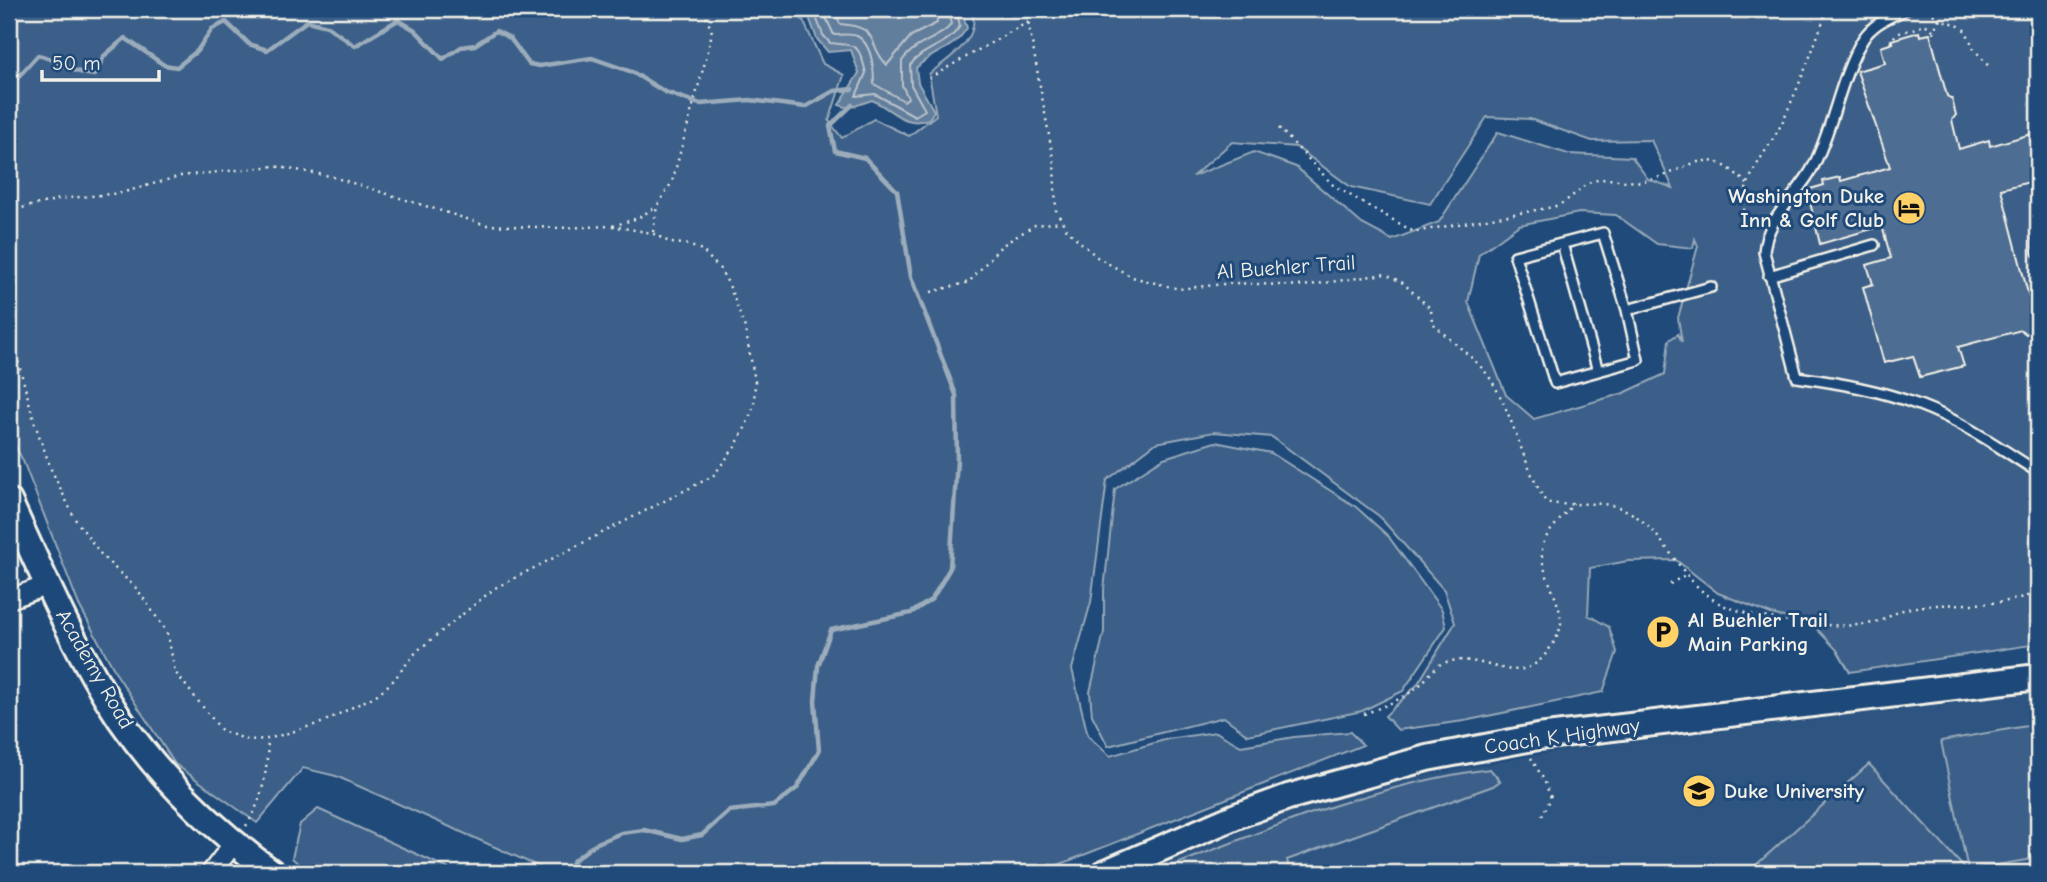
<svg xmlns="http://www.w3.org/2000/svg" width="2047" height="882" font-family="'Comic Neue',sans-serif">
<rect width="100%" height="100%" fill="#1f4a7a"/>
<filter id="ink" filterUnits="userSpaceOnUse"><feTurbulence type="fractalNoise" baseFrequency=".0143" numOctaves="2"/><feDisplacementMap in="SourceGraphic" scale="14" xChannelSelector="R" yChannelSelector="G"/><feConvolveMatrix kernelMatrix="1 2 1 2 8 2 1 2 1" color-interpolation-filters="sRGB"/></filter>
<g filter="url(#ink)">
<!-- built -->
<path fill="#2d5581" d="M2038,692v181h-900l171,-69 101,-26 148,-27z"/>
<!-- green -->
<path fill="#3a5f88" stroke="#97a8b8" stroke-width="2" fill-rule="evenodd" d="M9,9h775l19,11 20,44 21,11 -15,46 13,17 32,-19 35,17 27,-21 -7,-41c20,-16 54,-35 42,-65h1067v635l-188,28 -13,-22 -25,-26 -41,-10 -53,-21 -42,-33 -48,1 -38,7 -2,47 21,12 8,25 -14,40 -139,29 -66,9 -13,-14 32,-31 38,-62 -11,-33 -65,-74 -107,-79 -58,-5 -58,11 -49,37 -16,122 -19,67 16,67 22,20 58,-17 48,-7 25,14 53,-9 56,-5 13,13 -325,128h-485l-217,-97 -33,-8 -46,55 -82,-59 -58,-89 -38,-70 -56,-144 -14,-28zM1487,117l43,2 62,22 59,-1 22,48 -25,-9 -16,-22 -64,-3 -70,-22 -59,90 -47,18 -30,-16 -66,-57 -42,-15 -61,24 39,-34 64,5 55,40 79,17zM1579,213l37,2 41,29 36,4 2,-9 3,7 -20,72 4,24 -4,-8 -9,6 -4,34 -41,19 -90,26 -28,-24 -38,-93 11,-48 40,-29z
M1215,442l56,11 85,54 32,29 54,74 4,17 -43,64 -41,20 -114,24 -24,-18 -116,29 -16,-31 -2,-23 14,-60v-42l11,-101 49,-31z
M2038,724v134l-70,12 -27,-129z
M1869,764l100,109h-222z
M1490,769l10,12 -7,5 -206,74 3,13h-136c108,-42 219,-89 336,-104z
M318,809l140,64h-150l-16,-15 8,-34z"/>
<!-- water -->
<path fill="#627e9d" stroke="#9cacbb" stroke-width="2" d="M806,9h155l6,19c-16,25 -31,20 -51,40l2,15 16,28 -5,8c-25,9 -35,-9 -57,-19l-23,8 -10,-3 20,-32 -8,-23 -23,2 -11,-13z"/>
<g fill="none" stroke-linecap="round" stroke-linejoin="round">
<!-- shore -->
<path stroke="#bac3ca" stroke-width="2" d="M813,9l10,26 7,8c27,3 29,0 36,30l-10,23 19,-2 40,22 10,-6 -14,-25 -1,-20c14,-18 38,-19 50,-39l-4,-17
M822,9l12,26c7,0 16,-2 23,1 15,8 17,34 17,48l30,17 4,-3 -6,-13v-24c15,-21 41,-23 49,-37l-4,-15
M834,9l6,15c42,3 26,20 47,41l24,-29 26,-13 -1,-14"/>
<!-- stream -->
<path stroke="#9cacbb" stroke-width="4.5" d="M9,87l29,-32c24,6 31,18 57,20l9,-19 21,-18 39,27 13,2 20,-16 15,-22 14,-7 23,22 18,6 40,-29 20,5 28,20 43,-26 17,10 28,29 18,-12 14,-2 21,-14 14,7 19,26 10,2 53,-8 40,14 33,20 35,12 50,-4 55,7 29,-16 18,-2
M564,873l10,-13 21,-16 26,-11 23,-3 38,9 20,-4 27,-24 45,-5 23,-18 22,-37 -4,-50 3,-35 13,-36 80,-17 21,-14 18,-31 7,-108 -1,-65 -45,-118 -14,-86 -32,-33 -30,-7 -5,-25 22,-21"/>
</g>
<!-- building -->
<path fill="#4d6e92" stroke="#f4f1e8" stroke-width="2" d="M1919,32l1,4 10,-2 17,62 5,3 4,16 -4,5 7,29 30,-9 1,6 48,-14v48l-37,9 30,116 7,4v20l-12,5 -5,-4 -63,17 6,19 -44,11 -7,-21 -29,7 -21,-76 10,-3 -6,-19 24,-7 -9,-32 -62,18 -13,-54 17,-5 -1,-4 17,-4 1,4 49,-14 -33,-96 28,-8 -4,-16 12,-4 -2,-3z"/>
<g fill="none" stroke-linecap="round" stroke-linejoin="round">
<defs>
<path id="lane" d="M1906,9c-16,8 -33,14 -43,30 -23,38 -29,86 -49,126 -15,31 -47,50 -50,87l33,125c42,6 83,13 122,28 43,16 81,43 119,67
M2038,236v16
M1562,244l36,127
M1769,276l105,-31
M1627,310l11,50 -83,23 -40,-127 88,-23 24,77 84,-23"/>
<path id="street" d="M9,599l39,-14
M211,873l22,-29"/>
<path id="secondary" d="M9,501c34,74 66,150 111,218 41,60 95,111 153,154
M1104,873l132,-57 52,-19 139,-39 111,-21 500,-60"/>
</defs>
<!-- lane casing -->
<use href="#lane" stroke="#f4f1e8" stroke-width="14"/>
<!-- street casing -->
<use href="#street" stroke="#f4f1e8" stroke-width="23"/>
<!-- secondary casing -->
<use href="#secondary" stroke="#f4f1e8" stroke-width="30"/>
<!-- path -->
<path stroke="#f4f1e8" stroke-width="2.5" stroke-dasharray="2 5" stroke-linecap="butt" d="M1026,9l28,154 2,47 11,20 30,27 35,20 47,12 55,-6 69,3 82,-12 18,9 28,26 1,13c19,21 47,37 61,61 22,37 30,82 53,119 23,6 46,-2 69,4 48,14 61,74 104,97 30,16 125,29 157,19 10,-3 20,-10 30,-13 31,-7 64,-3 96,-7 12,-2 24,-6 36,-9
M1928,9l10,10 18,5 10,7 8,18 17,20
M1934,33v-5l7,-8
M1890,43l6,-9 30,-9 8,6
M929,78l99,-56
M1279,128l55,58 80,46 139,-25c18,-6 22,-16 36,-24 16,-9 37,1 54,-2 47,-7 59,-43 104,3
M9,211l51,-12 61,-6 60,-17 93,-10 56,10 156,49 73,3 53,-2 40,7 19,10 14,1 17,6 18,19 9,16 16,43 10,53 -1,25 -9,22 -10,19 -22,29 -218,112 -78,63 -25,31 -17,14 -54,27 -53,16 -20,1 -26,-9 -47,-59 -7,-36 -4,-8 -27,-39 -34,-32 -28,-38 -24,-50 -16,-45 -26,-96
M1759,224l-8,-3 -7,-11c-3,-34 29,-64 41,-94 16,-35 30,-71 42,-107
M613,226l25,-8 19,-12
M653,232l4,-26 15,-24 36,-131 4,-19 -9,-23
M931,292l38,-10 32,-36 34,-21 27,-3
M1670,584l15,-9
M1364,714c18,-7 37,-14 52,-26 10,-7 17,-21 27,-25 42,-14 76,32 107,-15 5,-7 10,-16 11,-24 1,-26 -27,-59 -17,-82 5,-13 21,-26 29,-39
M1531,758l13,22 7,18 -10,20
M246,826c18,-28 21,-55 22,-87"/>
<!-- lane -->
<use href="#lane" stroke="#1f4a7a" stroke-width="9"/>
<!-- street -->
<use href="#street" stroke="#1f4a7a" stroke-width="18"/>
<!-- secondary -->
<use href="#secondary" stroke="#1f4a7a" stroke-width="24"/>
</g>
</g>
<!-- icons -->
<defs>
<symbol id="hotel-disc" viewBox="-11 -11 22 22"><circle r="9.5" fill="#ffd166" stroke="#1f4a7a"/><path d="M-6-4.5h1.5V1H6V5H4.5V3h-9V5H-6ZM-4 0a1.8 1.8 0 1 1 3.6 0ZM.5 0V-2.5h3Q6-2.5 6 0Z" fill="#111"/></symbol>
<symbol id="parking-disc" viewBox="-11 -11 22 22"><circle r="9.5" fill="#ffd166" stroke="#1f4a7a"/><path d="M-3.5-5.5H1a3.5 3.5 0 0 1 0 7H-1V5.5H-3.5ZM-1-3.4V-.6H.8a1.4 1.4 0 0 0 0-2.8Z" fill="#111"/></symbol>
<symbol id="university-disc" viewBox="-11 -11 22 22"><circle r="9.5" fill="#ffd166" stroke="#1f4a7a"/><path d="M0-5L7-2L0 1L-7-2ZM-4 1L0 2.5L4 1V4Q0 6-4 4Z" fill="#111"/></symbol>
</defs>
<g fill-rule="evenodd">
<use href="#hotel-disc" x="1890" y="189" width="38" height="38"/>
<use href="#parking-disc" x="1644" y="613" width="38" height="38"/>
<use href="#university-disc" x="1680" y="772" width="38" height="38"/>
</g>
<g text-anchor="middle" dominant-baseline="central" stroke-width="6" stroke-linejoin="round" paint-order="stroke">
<!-- poi labels -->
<g font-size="21" font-weight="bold" fill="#f4f1e8" stroke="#1f4a7a" text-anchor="start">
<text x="1884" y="196" text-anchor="end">Washington Duke<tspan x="1884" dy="24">Inn &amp; Golf Club</tspan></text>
<text x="1688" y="620">Al Buehler Trail<tspan x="1688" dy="24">Main Parking</tspan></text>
<text x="1724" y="791">Duke University</text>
</g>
<!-- street labels -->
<g font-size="21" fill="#f4f1e8" stroke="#1f4a7a">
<text transform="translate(1286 267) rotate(-4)">Al Buehler Trail</text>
<text transform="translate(95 669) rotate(60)">Academy Road</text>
<text transform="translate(1562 736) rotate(-8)">Coach K Highway</text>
</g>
</g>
<!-- margin -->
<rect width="2047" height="882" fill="none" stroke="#1f4a7a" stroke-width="35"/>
<rect x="18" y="18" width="2012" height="847" fill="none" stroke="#f4f1e8" stroke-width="2.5" filter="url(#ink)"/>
<!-- scale -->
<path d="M42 70v10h117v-10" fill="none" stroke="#f4f1e8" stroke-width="3.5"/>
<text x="52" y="70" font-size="21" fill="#f4f1e8" stroke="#1f4a7a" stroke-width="5" paint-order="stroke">50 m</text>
</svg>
